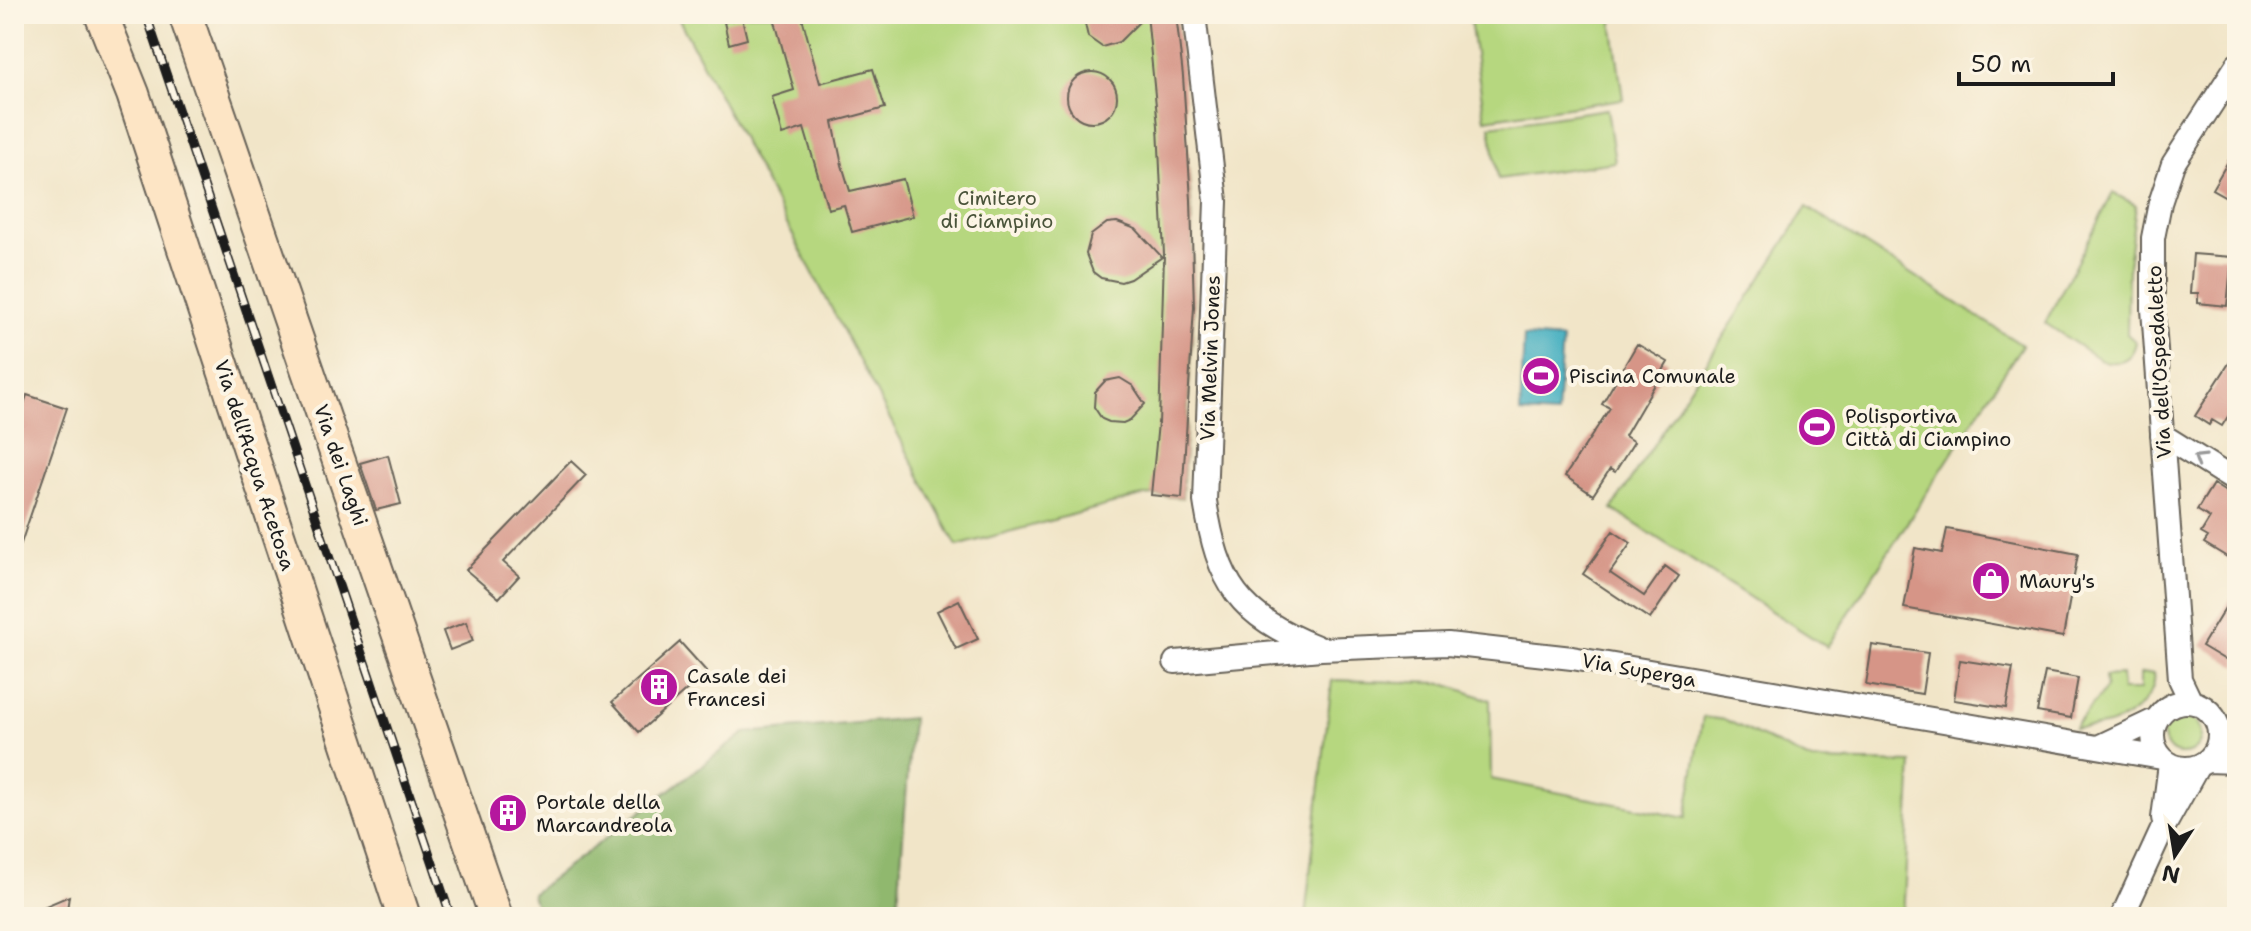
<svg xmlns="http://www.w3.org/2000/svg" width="2251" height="931" font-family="'Shantell Sans',sans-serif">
<rect width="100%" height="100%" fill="#fcf5e5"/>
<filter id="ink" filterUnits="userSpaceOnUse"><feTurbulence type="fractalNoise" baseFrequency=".0125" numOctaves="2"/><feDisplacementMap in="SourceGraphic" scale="16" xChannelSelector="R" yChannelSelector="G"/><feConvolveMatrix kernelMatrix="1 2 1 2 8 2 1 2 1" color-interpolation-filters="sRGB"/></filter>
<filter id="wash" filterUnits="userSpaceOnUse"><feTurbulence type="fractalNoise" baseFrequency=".006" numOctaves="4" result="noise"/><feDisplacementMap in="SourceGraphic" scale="32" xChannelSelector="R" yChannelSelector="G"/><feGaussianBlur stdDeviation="1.8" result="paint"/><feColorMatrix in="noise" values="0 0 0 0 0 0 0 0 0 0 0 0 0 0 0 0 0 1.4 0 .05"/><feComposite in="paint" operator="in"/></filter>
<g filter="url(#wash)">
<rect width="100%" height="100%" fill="#f1e5c8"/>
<!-- green -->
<path fill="#b6d77f" stroke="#697a4e" stroke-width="2" d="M676,14h500l15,186 3,107 -12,191 -31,-3 -13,2 -181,49z
M1469,14h142l12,85 -138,20z
M1607,109l8,53 -117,17 -8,-53z
M2113,193l23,12 -8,61 -1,68 9,8c-4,21 -24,25 -40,15l-51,-34z
M1807,207l215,138 -195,302 -215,-138z
M2154,673c4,23 -23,44 -42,51 -12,4 -25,4 -38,4l32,-40 -1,-12 16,-1 1,15h18v-16z
M1332,680l110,3 48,17 1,79 195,39 17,-101 23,3 86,41 100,2 -9,154h-598z
M2163 735a19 19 0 1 1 38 0a19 19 0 1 1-38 0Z"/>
<!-- forest -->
<path fill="#90b86e" stroke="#566a45" stroke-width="2" d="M912,718l-15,199h-358l-7,-23 213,-161z"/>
<!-- water -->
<path fill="#41adc0" stroke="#2e646e" stroke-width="2" d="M1524,336l38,3 -5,76 -37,-2z"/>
<g id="blocks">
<!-- building -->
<path fill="#d69587" d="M773,14h28l19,69 53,-14 12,39 -52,14 9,43 8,26 53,-12 10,37 -61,16 -8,-27 -16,4 -24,-81 -22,7 -10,-38 22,-7z
M1087,14h60l-28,28 -17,5 -14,-10 -3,-13z
M1147,14h29l7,62 8,124 3,107 -12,191 -31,-3 7,-72 1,2 5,-170 -6,-129z
M742,18l5,21 -18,5 -5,-22z
M1067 97a25 25 0 1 1 50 0a25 25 0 1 1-50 0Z
M2237,146v57l-25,-14z
M1117,222l19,7 26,28 -32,22 -9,3 -20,-4 -8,-6 -7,-18 5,-19 16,-12z
M2193,254l39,3 -5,49 -29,-3v-10h-8z
M1637,344l31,18 -43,74 9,6 -19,30 -5,-3 -17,26 -28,-19 45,-68 -8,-4z
M2237,351v51l-15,24 -10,-6 -3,5 -14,-9z
M1120,378l13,8 12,18 -15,16 -7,3 -14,-1 -7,-3 -8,-12 1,-15 10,-11z
M27,395l40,13 -50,147h-3v-121z
M388,455l13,49 -25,6 -16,-47z
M571,461l15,14 -83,87 16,14 -20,22 -33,-28z
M2213,484l24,15v64l-33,-20 4,-6 -7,-4 9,-15 -13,-8z
M1947,529l131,25 -15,83 -159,-29 11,-60 27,5z
M1613,531l18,12 -21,30 34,23 21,-30 14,10 -29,43 -67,-45z
M2237,588v79l-35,-21z
M959,600l19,39 -22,10 -19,-38z
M466,622l7,19 -23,9 -7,-19z
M680,642l27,30 -68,60 -27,-30z
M1872,645l56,8 -6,41 -56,-9z
M1960,660l53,8 -7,40 -52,-8z
M2045,672l33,6 -7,40 -34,-6z
M69,896l-3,21h-46z"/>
</g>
</g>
<g filter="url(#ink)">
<use href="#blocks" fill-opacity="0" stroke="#676258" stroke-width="2"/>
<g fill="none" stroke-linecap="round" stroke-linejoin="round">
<defs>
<path id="minor" d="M1194,14l22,187 -11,300c13,83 33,114 112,146
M2162,435l75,47
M1175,662l146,-13 127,-5 124,14 590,100
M2191,702l-11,-23 -27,-370v-71l7,-35 13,-39 64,-99
M2153 735a33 33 0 1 1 66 0a33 33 0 1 1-66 0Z
M2098,747l59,-28
M2207,761l30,1
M2163,818l7,-54
M2122,917l39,-85 37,-66"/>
<path id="secondary" d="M101,14l32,80 271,823
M185,14l311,903"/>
</defs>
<!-- minor casing -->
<use href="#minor" stroke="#676258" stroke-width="26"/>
<!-- secondary casing -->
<use href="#secondary" stroke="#676258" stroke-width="36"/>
<!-- minor -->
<use href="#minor" stroke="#fff" stroke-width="22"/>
<!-- secondary -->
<use href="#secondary" stroke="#fde5c5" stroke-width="32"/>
<defs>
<path id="rail" d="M146,14l305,903"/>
</defs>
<!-- rail casing -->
<use href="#rail" stroke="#1c1c1c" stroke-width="9"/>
<!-- rail -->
<use href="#rail" stroke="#fcf5e5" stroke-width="6" stroke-dasharray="18" stroke-linecap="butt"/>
</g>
<!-- one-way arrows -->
<defs><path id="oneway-chevron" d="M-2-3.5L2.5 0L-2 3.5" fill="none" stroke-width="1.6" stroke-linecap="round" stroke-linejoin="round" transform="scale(2)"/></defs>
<use stroke="#999" href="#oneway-chevron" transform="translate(2199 459) rotate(-148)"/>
</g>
<!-- icons -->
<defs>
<symbol id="stadium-disc" viewBox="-11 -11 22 22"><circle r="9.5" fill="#b5179e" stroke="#fcf5e5"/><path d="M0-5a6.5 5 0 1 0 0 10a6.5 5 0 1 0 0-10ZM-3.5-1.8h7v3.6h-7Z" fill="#fff"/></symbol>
<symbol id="shop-disc" viewBox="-11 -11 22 22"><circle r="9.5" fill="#b5179e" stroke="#fcf5e5"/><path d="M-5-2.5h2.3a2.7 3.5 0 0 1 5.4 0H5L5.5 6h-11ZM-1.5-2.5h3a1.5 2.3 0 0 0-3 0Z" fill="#fff"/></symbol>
<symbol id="building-disc" viewBox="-11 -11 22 22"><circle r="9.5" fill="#b5179e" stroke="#fcf5e5"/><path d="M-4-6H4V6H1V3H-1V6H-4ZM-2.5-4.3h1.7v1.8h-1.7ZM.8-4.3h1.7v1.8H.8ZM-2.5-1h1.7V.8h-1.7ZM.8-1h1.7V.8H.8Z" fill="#fff"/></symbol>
</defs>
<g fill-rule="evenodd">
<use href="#stadium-disc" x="1519" y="354" width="44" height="44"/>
<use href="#stadium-disc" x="1795" y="405" width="44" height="44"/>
<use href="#shop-disc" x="1969" y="559" width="44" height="44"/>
<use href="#building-disc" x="637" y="665" width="44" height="44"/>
<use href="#building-disc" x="486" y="791" width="44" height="44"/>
</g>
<g text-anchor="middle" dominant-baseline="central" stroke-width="8" stroke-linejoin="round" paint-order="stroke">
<!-- park labels -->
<g font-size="20" fill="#4a543a" stroke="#fcf5e5">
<text x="997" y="198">Cimitero<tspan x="997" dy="23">di Ciampino</tspan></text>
</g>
<!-- street labels -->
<g font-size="20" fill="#1c1c1c" stroke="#fcf5e5">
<text transform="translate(1210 358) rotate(-88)">Via Melvin Jones</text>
<text transform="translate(2159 362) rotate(-93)">Via dell'Ospedaletto</text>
<text transform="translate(255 465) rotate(72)">Via dell'Acqua Acetosa</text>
<text transform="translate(341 465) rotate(71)">Via dei Laghi</text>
<text transform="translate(1639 670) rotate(10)">Via Superga</text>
</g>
<!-- poi labels -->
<g font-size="20" fill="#1c1c1c" stroke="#fcf5e5" text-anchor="start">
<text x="1569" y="376">Piscina Comunale</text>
<text x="1845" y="416">Polisportiva<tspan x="1845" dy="23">Città di Ciampino</tspan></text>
<text x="2019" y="581">Maury's</text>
<text x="687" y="676">Casale dei<tspan x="687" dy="23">Francesi</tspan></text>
<text x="536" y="802">Portale della<tspan x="536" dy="23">Marcandreola</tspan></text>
</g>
</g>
<!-- margin -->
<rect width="2251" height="931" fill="none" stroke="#fcf5e5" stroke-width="48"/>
<!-- north arrow -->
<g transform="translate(2175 855) rotate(192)" stroke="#fcf5e5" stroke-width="6" paint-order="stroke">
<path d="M0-6L14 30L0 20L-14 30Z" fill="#1c1c1c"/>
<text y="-12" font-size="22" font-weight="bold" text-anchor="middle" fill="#1c1c1c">N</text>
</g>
<!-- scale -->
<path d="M1959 72v12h154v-12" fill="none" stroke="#1c1c1c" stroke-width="4"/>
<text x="1971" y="72" font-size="24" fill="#1c1c1c" stroke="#fcf5e5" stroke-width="6" paint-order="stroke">50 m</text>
</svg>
